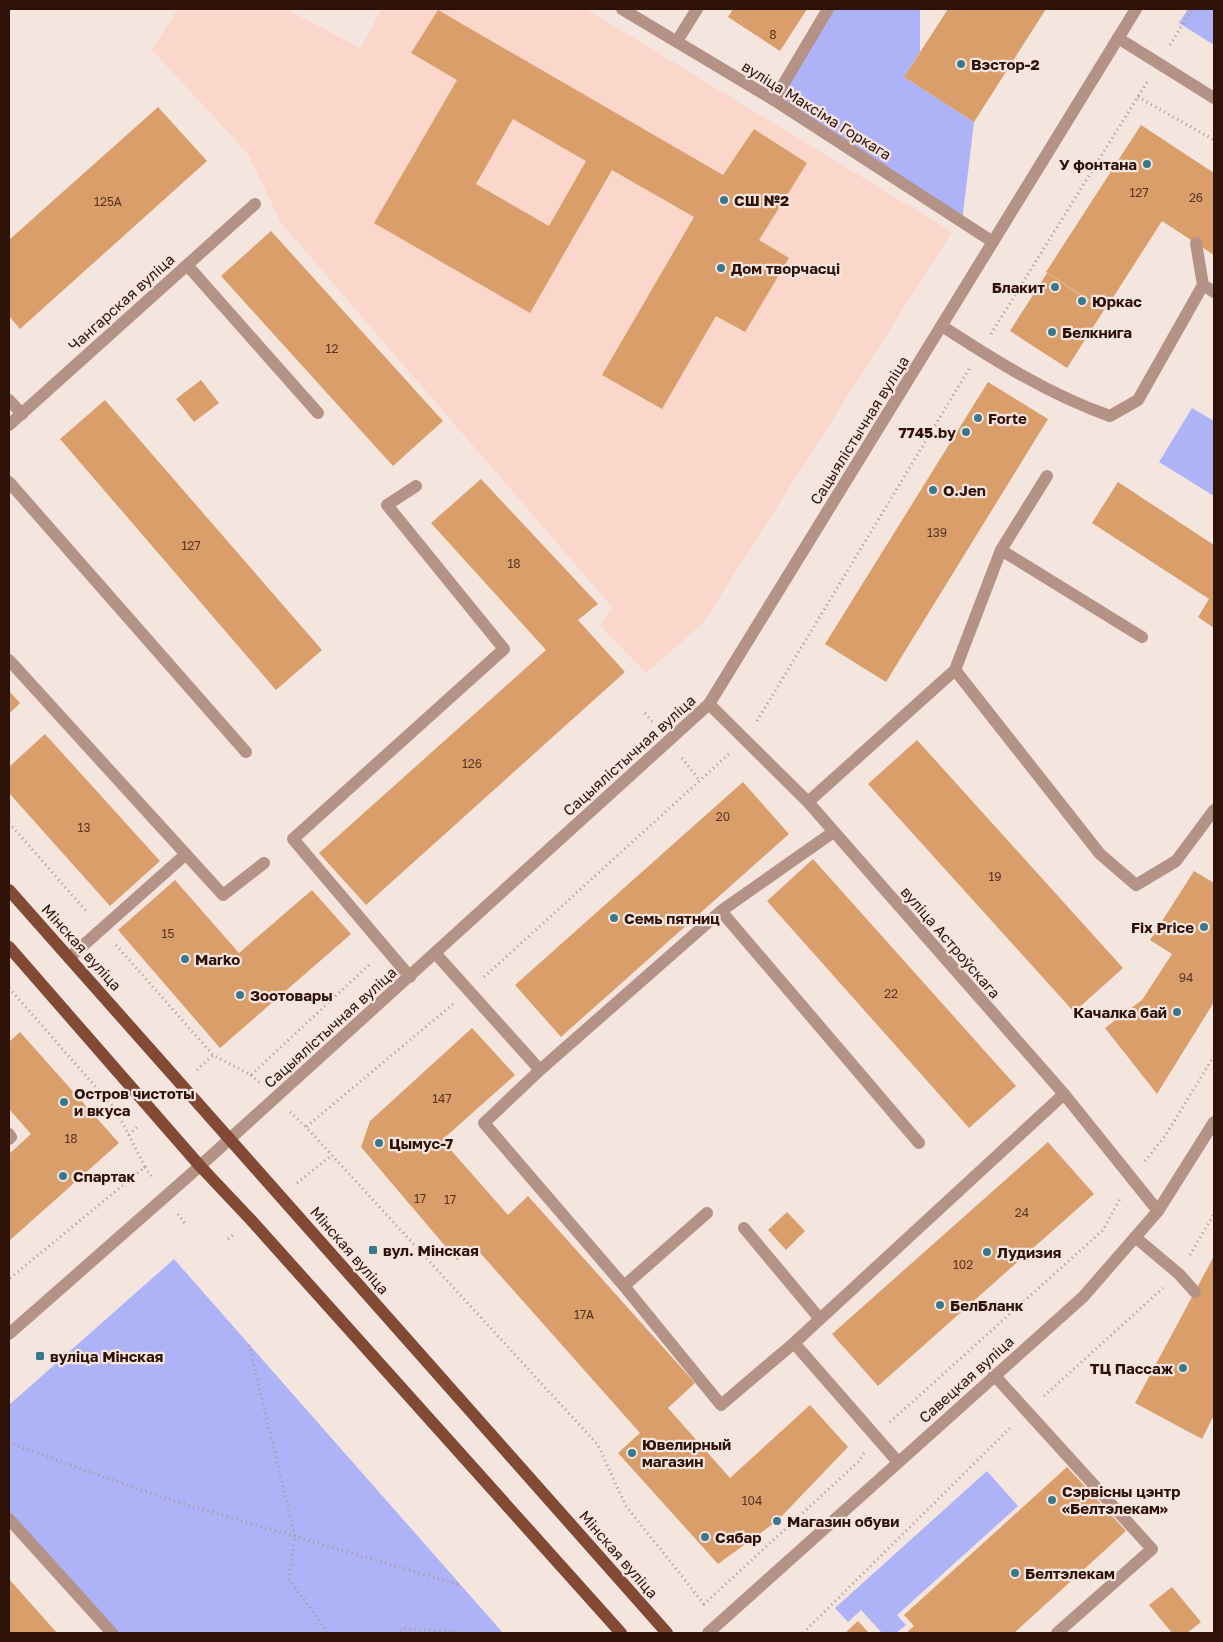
<svg xmlns="http://www.w3.org/2000/svg" width="1223" height="1642" font-family="'Golos Text',sans-serif">
<rect width="100%" height="100%" fill="#f5e5df"/>
<!-- built -->
<path fill="#fad7ca" d="M178,9h108l74,39 22,-39h204l366,223 -249,391 -57,50 -46,-48 13,-17 -332,-385 -33,-69 -96,-104z"/>
<!-- green -->
<path fill="#aeb3f8" d="M828,9h92v43l-16,25 70,45 -12,100 -188,-122z
M1188,9h26v36l-35,-22z
M1192,408l22,13v75l-55,-34z
M174,1259l329,374h-388l-106,-116v-112z
M987,1471l31,35 -121,109 9,10 -10,8h-14l-21,-23 -13,12 -13,-14z"/>
<!-- building -->
<path fill="#da9e6b" fill-rule="evenodd" d="M733,9h74l-27,42 -52,-34z
M948,9h98l-72,113 -70,-45z
M438,10l285,165 31,-46 53,34 -48,77 30,18 -44,74 -29,-16 -54,93 -60,-34 92,-158 -82,-47 -82,143 -156,-90 83,-143 -46,-27zM513,119l73,42 -37,65 -73,-42z
M158,107l49,54 -187,168 -11,-13v-76z
M1141,125l73,48v82l-52,-34 -57,89 -59,-38z
M271,231l172,190 -50,45 -172,-190z
M1047,273l57,37 -37,58 -57,-37z
M201,380l18,23 -25,19 -18,-23z
M988,382l60,37 -162,263 -61,-38z
M105,400l217,250 -46,40 -216,-251z
M481,479l117,125 -20,16 47,52 -259,233 -47,-52 227,-203 -115,-127z
M1118,482l96,63v83l-16,-11 11,-18 -117,-76z
M9,691l11,12 -11,11z
M45,734l115,127 -50,45 -101,-113v-26z
M917,740l206,228 -49,44 -206,-228z
M743,782l46,52 -228,203 -46,-52z
M813,859l203,227 -47,42 -202,-227z
M1194,871l20,12v119l-57,92 -52,-66 37,-28 30,-46 -22,-14z
M175,880l64,73 73,-63 39,44 -131,114 -102,-118z
M472,1028l43,47 -73,65 66,75 20,-19 167,187 -27,25 62,70 80,-73 38,42 -71,74 -59,43 -100,-111 22,-20 -166,-187 -17,14 -96,-113 9,-26z
M20,1032l99,111 -110,98v-87l22,-20 -22,-25v-67z
M1048,1142l46,52 -216,192 -46,-52z
M787,1212l18,19 -19,19 -18,-20z
M1214,1256v159l-12,24 -67,-36z
M1067,1467l59,64 -112,102h-108l8,-7 -10,-11z
M9,1579l48,54h-48z
M1172,1587l29,35 -14,11h-15l-23,-28z
M858,1621l11,12h-24z"/>
<g fill="none" stroke-linecap="round" stroke-linejoin="round">
<!-- path -->
<path stroke="#ab978f" stroke-width="3" stroke-dasharray="1 4" stroke-linecap="butt" d="M1170,45l22,-36
M1138,97l76,43
M991,334l156,-252
M645,713l9,11
M757,721l212,-352
M682,758l18,23
M9,823l78,89
M116,945l97,110 38,20 120,-112
M484,977l245,-223
M9,988l107,122 29,57 -136,112
M453,1004l-147,123 292,318 28,61 78,98 154,-142 6,-9
M197,1070l16,-15
M251,1075l9,8
M290,1112l16,15
M129,1135l9,-9
M1145,1161l20,-25 49,-80
M145,1167l8,11
M297,1183l35,-28
M178,1214l7,10
M228,1239l6,-5
M1190,1255l24,-41
M249,1345l46,191 -6,43 39,54
M1044,1396l119,-108
M890,1422l213,-192 18,-33
M9,1443l155,55 296,87
M396,1633l7,-5 63,5
M803,1633l209,-207"/>
<!-- service -->
<path stroke="#b49286" stroke-width="12" d="M677,41l20,-32
M774,100l54,-91
M1196,243l7,42
M187,265l131,148
M942,326c52,34 108,69 168,90l28,-16 65,-115 11,7
M9,400l13,14
M9,482l237,270
M1001,550l141,87
M9,660l214,235 41,-32
M955,670l145,184 36,31 40,-24 38,-51
M808,802l147,-132 46,-120 46,-74
M721,911l198,232
M435,953l105,117 181,-159 111,-78
M69,958l117,-104
M410,977l-117,-138 211,-190 -117,-144 29,-19
M540,1070l-56,53 140,163 97,119 73,-62 104,119
M9,1134l2,3 -2,2
M744,1228l76,91
M1135,1237l44,37 16,18
M624,1286l83,-73
M794,1343l270,-249
M994,1375l158,174 -95,84
M9,1519l103,114"/>
<!-- minor -->
<path stroke="#b49286" stroke-width="12" d="M622,9l152,91 219,142
M1118,38l96,60
M9,425l246,-221
M709,704l99,98 256,292 94,117"/>
<!-- tertiary -->
<path stroke="#b49286" stroke-width="12" d="M9,1334l191,-168 509,-462 427,-695
M708,1633l375,-336 75,-86 56,-89"/>
<!-- primary -->
<path stroke="#824935" stroke-width="12" d="M9,890l658,743
M9,947l191,219 51,54 370,413"/>
</g>
<!-- markers -->
<g fill="#38788c" stroke="#f5e5df" stroke-width="2">
<circle cx="961" cy="64" r="5"/>
<circle cx="1147" cy="164" r="5"/>
<circle cx="724" cy="200" r="5"/>
<circle cx="721" cy="268" r="5"/>
<circle cx="1055" cy="287" r="5"/>
<circle cx="1082" cy="301" r="5"/>
<circle cx="1052" cy="332" r="5"/>
<circle cx="978" cy="418" r="5"/>
<circle cx="966" cy="432" r="5"/>
<circle cx="933" cy="490" r="5"/>
<circle cx="614" cy="918" r="5"/>
<circle cx="1204" cy="927" r="5"/>
<circle cx="185" cy="959" r="5"/>
<circle cx="240" cy="995" r="5"/>
<circle cx="1177" cy="1012" r="5"/>
<circle cx="64" cy="1102" r="5"/>
<circle cx="379" cy="1143" r="5"/>
<circle cx="63" cy="1176" r="5"/>
<rect x="368" y="1245" width="10" height="10" rx="2.5"/>
<circle cx="987" cy="1252" r="5"/>
<circle cx="940" cy="1305" r="5"/>
<rect x="35" y="1351" width="10" height="10" rx="2.5"/>
<circle cx="1183" cy="1368" r="5"/>
<circle cx="632" cy="1453" r="5"/>
<circle cx="1052" cy="1500" r="5"/>
<circle cx="777" cy="1521" r="5"/>
<circle cx="705" cy="1537" r="5"/>
<circle cx="1015" cy="1573" r="5"/>
</g>
<g text-anchor="middle" dominant-baseline="central" stroke-width="4.5" stroke-linejoin="round" paint-order="stroke">
<!-- number labels -->
<g font-size="12" fill="#593521">
<text x="773" y="34">8</text>
<text x="1139" y="192">127</text>
<text x="1196" y="197">26</text>
<text x="108" y="201">125А</text>
<text x="332" y="348">12</text>
<text x="937" y="532">139</text>
<text x="191" y="545">127</text>
<text x="514" y="563">18</text>
<text x="472" y="763">126</text>
<text x="723" y="816">20</text>
<text x="84" y="827">13</text>
<text x="995" y="876">19</text>
<text x="168" y="933">15</text>
<text x="1186" y="977">94</text>
<text x="891" y="993">22</text>
<text x="442" y="1098">147</text>
<text x="71" y="1138">18</text>
<text x="420" y="1198">17</text>
<text x="450" y="1199">17</text>
<text x="1022" y="1212">24</text>
<text x="963" y="1264">102</text>
<text x="584" y="1314">17А</text>
<text x="752" y="1500">104</text>
</g>
<!-- poi labels -->
<g font-size="15" font-weight="bold" fill="#2e1208" stroke="#f5e5df" text-anchor="start">
<text x="971" y="64">Вэстор-2</text>
<text x="1137" y="164" text-anchor="end">У фонтана</text>
<text x="734" y="200">СШ №2</text>
<text x="731" y="268">Дом творчасці</text>
<text x="1045" y="287" text-anchor="end">Блакит</text>
<text x="1092" y="301">Юркас</text>
<text x="1062" y="332">Белкнига</text>
<text x="988" y="418">Forte</text>
<text x="956" y="432" text-anchor="end">7745.by</text>
<text x="943" y="490">O.Jen</text>
<text x="624" y="918">Семь пятниц</text>
<text x="1194" y="927" text-anchor="end">Fix Price</text>
<text x="195" y="959">Marko</text>
<text x="250" y="995">Зоотовары</text>
<text x="1167" y="1012" text-anchor="end">Качалка бай</text>
<text x="74" y="1093">Остров чистоты<tspan x="74" dy="17">и вкуса</tspan></text>
<text x="389" y="1143">Цымус-7</text>
<text x="73" y="1176">Спартак</text>
<text x="383" y="1250">вул. Мінская</text>
<text x="997" y="1252">Лудизия</text>
<text x="950" y="1305">БелБланк</text>
<text x="50" y="1356">вуліца Мінская</text>
<text x="1173" y="1368" text-anchor="end">ТЦ Пассаж</text>
<text x="642" y="1444">Ювелирный<tspan x="642" dy="17">магазин</tspan></text>
<text x="1062" y="1491">Сэрвісны цэнтр<tspan x="1062" dy="17">«Белтэлекам»</tspan></text>
<text x="787" y="1521">Магазин обуви</text>
<text x="715" y="1537">Сябар</text>
<text x="1025" y="1573">Белтэлекам</text>
</g>
<!-- street labels -->
<g font-size="15" fill="#2e1208" stroke="#f5e5df">
<text transform="translate(817 110) rotate(32)">вуліца Максіма Горкага</text>
<text transform="translate(121 302) rotate(-42)">Чангарская вуліца</text>
<text transform="translate(859 430) rotate(-58)">Сацыялістычная вуліца</text>
<text transform="translate(629 755) rotate(-42)">Сацыялістычная вуліца</text>
<text transform="translate(951 942) rotate(49)">вуліца Астроўскага</text>
<text transform="translate(82 947) rotate(48)">Мінская вуліца</text>
<text transform="translate(330 1027) rotate(-42)">Сацыялістычная вуліца</text>
<text transform="translate(350 1250) rotate(49)">Мінская вуліца</text>
<text transform="translate(966 1379) rotate(-42)">Савецкая вуліца</text>
<text transform="translate(619 1554) rotate(49)">Мінская вуліца</text>
</g>
</g>
<!-- border -->
<rect width="1223" height="1642" fill="none" stroke="#2e1208" stroke-width="20"/>
</svg>
